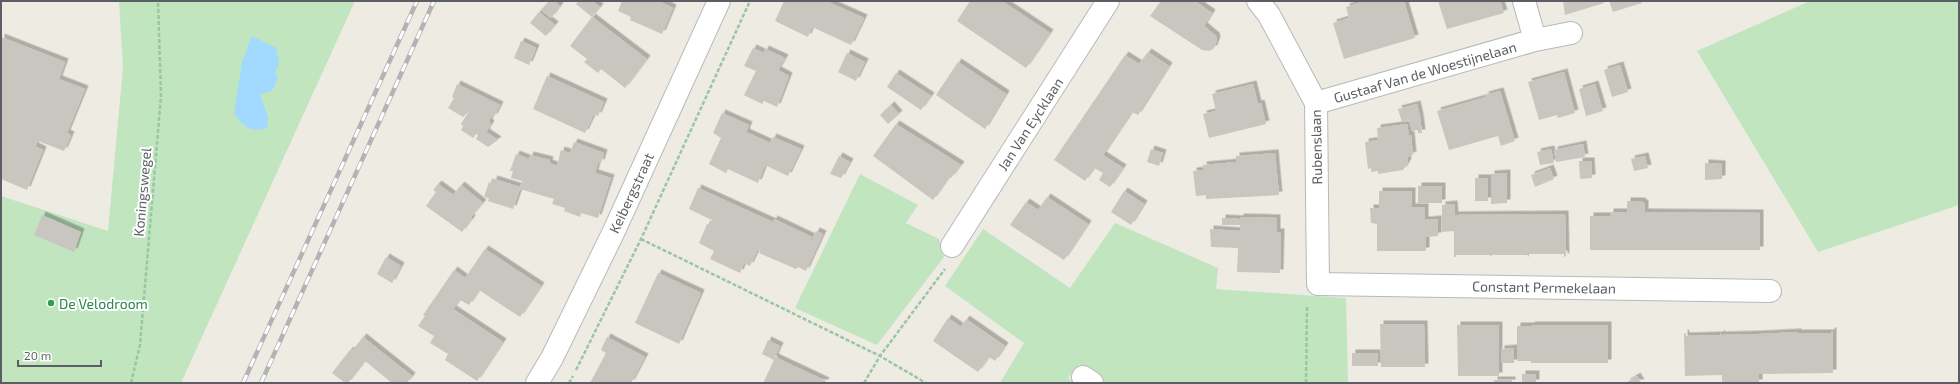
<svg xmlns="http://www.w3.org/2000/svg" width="1960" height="384" font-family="'Exo 2',sans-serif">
<defs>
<filter id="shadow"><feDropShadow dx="3.5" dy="-3.5" stdDeviation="0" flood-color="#0004"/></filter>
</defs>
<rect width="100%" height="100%" fill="#eeebe3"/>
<!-- green -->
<path fill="#c0e5bf" d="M119,1h236l-174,382h-180v-187l107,35 15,-164z
M1810,1h149v204l-141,47 -121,-201z
M860,174l58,31 -12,18 33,16 5,18 -67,88 -82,-37z
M1115,223l103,45 -2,21 130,9 2,85h-241l-28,-18 -11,13 6,5h-74l24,-40 -79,-57 38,-57 87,59z"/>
<!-- water -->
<path fill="#a2d9fe" d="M252,36l24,12 3,15 -4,10 3,5 -6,13 -12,3 8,23 -1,11c-16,5 -24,-1 -33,-15l8,-51z"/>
<!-- building -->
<path fill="#c9c6c0" filter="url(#shadow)" d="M549,1h5l6,5 -9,12 -10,-8z
M578,1h14l8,6 -8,10 -16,-13z
M622,1h37l14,7 -11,26 -32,-14 1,-3 -13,-6z
M784,1h42l38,17 -13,27 -39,-18 -4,10 -33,-16z
M970,1h32l48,32 -24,35 -69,-47z
M1161,1h34l17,12 -8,13 12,10 1,4 -3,8 -4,3 -8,-1 -52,-34z
M1364,1h40l11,37 -71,21 -11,-36 16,-5 -3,-11z
M1438,1h62l4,12 -57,16z
M1563,1h40l1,2 -39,12z
M1609,1h32l1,2 -29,9z
M539,12l16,13 -9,11 -16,-13z
M592,17l55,42 -22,29 -24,-19 -3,4 -14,-11 3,-3 -17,-13z
M1,37l64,25 -6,17 26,10 -18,44 4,2 -7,16 -26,-10 -3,5 8,4 -16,40 -26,-11z
M521,41l15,7 -7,17 -15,-7z
M753,48l11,5 1,-4 20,9 -7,12 11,6 -12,31 -13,-6 -2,3 -18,-9 12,-24 -12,-5z
M1148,52l21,14 -31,49 -6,-3 -29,43 20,13 -13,19 -11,-7 4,-7 -9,-5 -9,13 -31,-21 71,-105 14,9z
M847,53l18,9 -9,19 -18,-9z
M958,62l48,32 -21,35 -49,-34z
M1620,65l8,27 -16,5 -8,-27z
M1564,72l11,41 -17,5 -1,-3 -18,5 -11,-38z
M896,73l35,23 -10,14 -34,-23z
M547,76l57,26 -6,14 -4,-2 -9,19 -52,-24z
M457,84l43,21 -6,12 -3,-1 -2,6 2,2 -5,8 12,8 -10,7 -12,-8 2,-4 -2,-1 -3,4 -12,-8 2,-4 -2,-2 8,-13 -6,6 -15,-9 6,-10 -2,-1z
M1253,84l5,20 3,-1 5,21 -57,14 -6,-24 13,-3 -4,-17z
M1595,84l8,27 -17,5 -7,-27z
M1500,91l15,50 -14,5 -3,-10 -49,14 -12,-39 49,-14 -1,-2z
M1417,104l3,13 2,16h-4v-3l-6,1 -3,-11 -7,2 -4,-13z
M891,105l8,9 -11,10 -8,-9z
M722,113l27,12 -3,7 24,11 3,-6 28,12 -13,27 -23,-11 -7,18 -30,-14 -2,4 -17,-9 12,-26 -8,-5z
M896,124l65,41 -10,13 -2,-1 -16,23 -60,-44z
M1407,124l2,11h2l2,20 -6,2 1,5 -5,8 -25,4v-3l-7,1v-4l-3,1 -3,-27 13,-2 -1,-12z
M574,142l30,11 -3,10 -3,-1 -3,11 16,5 -13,40 -17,-5 -1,4 -16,-6 1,-3 -13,-4 2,-5 -34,-10 -7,20 -25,-8 1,-3 -5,-1 5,-15 3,2 2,-5 26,8 2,-6 -11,-3 2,-7h-3l6,-17 13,5 1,-4 20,5 -1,3 8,3 4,-16 9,3z
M1583,144l2,13 -29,5 -2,-12z
M1151,149l12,4 -4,13 -12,-4z
M1551,149l3,14 -14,2 -3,-13z
M1275,153l4,42 -73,4v-4l-10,1 -3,-25 11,-1 -1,-5 33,-3v-6z
M839,156l11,6 -9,16 -11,-4z
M1645,156l3,12 -14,3 -3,-12z
M1579,161h12l1,17 -12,1z
M1705,163l17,1v15l-17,1z
M1550,168l4,11 -19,8 -4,-12z
M1507,173v30l-16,1v-30z
M1475,178h13v23h-13z
M438,184l15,11 8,-10 22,18 -12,14 1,2 -10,13 -36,-26 10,-14 -3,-2z
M1418,186h24v17h-24z
M698,188l75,34 1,-3 38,18 -2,3h2l4,-9 7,3 -17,37 -8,-4 -2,2 -37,-16 1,-3 -2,-1 -8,17 -6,-3 -4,10 -30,-14 4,-8 -15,-8 8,-19 3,1 2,-5 -23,-11z
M1124,191l20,13 -13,21 -20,-13z
M1379,191h33v16h13v13l13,-1v17l-12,1v14h-49v-27l-6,-1 -1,-15h9z
M1047,197l41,27 -24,36 -54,-35 16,-23 12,8z
M1627,201h14l4,3v8l115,1v37h-170v-34h20v-4h17z
M1454,204l1,11 110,-1 1,42 -2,1v-3h-35v3l-2,-2h-35l-2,2v-2h-34v2h-2v-26l-12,1v-27z
M42,215l39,17 -7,20 -40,-17z
M1240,217l37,1v14h4l-1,41 -43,-1 1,-24 -27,-1 -1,-18 30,2v-6h-18v-7l18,1z
M485,249l56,37 -21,31 -41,-27 -10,15 -9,-5 -7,9 50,33 -26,39 -32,-21 3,-6 -18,-11 4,-7 -16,-10 7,-10 -2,-1 31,-45 11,8z
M386,257l15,9 -9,17 -15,-9z
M658,273l43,20 -22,51 -44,-21z
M948,318l13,9 5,-8 39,27 -10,15 -6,-4 -11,15 -45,-31z
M1380,324h44l1,43h-44z
M1457,325h42v51h-41z
M1531,325h77v38h-77v-2h-14v-35h15z
M1831,331h2v42l-74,1v9h-37v-8l-37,1 -1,-43 2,1v2l34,-1v-2l2,2 37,-1 39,-2v1h33z
M363,337l49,39 -5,7h-15l-27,-22 -17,22h-3l-13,-10 18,-23 2,1z
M607,337l38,20 -14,26h-41l16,-30 -5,-3z
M768,340l12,6 -5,11 51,24 -1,2h-62l11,-23 -12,-6z
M1514,348v15h-13v-14z
M1352,353h26v13h-26z
M1522,374h14v9h-14z
M1637,376l4,7h-15z
M1494,380h18v3h-18z"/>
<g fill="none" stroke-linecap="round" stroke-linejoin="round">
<defs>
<path id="street" d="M1258,1l11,14 47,88 2,181 452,7
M1524,1l11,39
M1316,103l219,-63 36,-7
M952,246l156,-245
M1083,377l9,6"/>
<path id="secondary" d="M537,383l15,-25 62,-127 105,-230"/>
</defs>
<!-- street casing -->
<use href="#street" stroke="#b6b9bd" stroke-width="24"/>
<!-- secondary casing -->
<use href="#secondary" stroke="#b7babf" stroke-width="24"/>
<!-- path -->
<path stroke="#99c6a4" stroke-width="2.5" stroke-dasharray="4 2" stroke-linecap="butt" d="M641,239l239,117 46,27
M576,370l65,-131 109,-238
M131,383l9,-38 21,-249 -3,-95
M569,383l4,-7
M864,383l16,-27 65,-87
M1306,383l1,-77"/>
<!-- street -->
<use href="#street" stroke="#fff" stroke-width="22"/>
<!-- secondary -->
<use href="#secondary" stroke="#fff" stroke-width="22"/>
<defs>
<path id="rail" d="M243,383l174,-382
M261,383l173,-382"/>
</defs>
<!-- rail casing -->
<use href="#rail" stroke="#b2b3b4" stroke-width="4.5"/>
<!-- rail -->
<use href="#rail" stroke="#fff" stroke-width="3" stroke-dasharray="9" stroke-linecap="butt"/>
</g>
<!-- markers -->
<circle fill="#2e9e5b" stroke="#fff" stroke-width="1.5" cx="51" cy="303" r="4"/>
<g text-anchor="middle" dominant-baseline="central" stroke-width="4" stroke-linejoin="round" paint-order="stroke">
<!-- street labels -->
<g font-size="14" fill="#5b5f64" stroke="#fff">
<text transform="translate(1425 72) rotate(-16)">Gustaaf Van de Woestijnelaan</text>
<text transform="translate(1030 124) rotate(-57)">Jan Van Eycklaan</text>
<text transform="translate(1316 147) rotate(-91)">Rubenslaan</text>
<text transform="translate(142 192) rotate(-85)">Koningswegel</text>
<text transform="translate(631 193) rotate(-65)">Keibergstraat</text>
<text transform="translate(1544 287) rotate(1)">Constant Permekelaan</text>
</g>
<!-- leisure labels -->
<g font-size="14" fill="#27864d" stroke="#fff" text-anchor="start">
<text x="59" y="303">De Velodroom</text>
</g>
</g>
<!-- border -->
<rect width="1960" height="384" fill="none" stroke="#5b5f64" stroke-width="4"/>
<!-- scale -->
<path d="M18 360v6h83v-6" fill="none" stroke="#5b5f64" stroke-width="2"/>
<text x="24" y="360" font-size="12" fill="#5b5f64" stroke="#ffffff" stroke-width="3" paint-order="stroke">20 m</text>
</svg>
